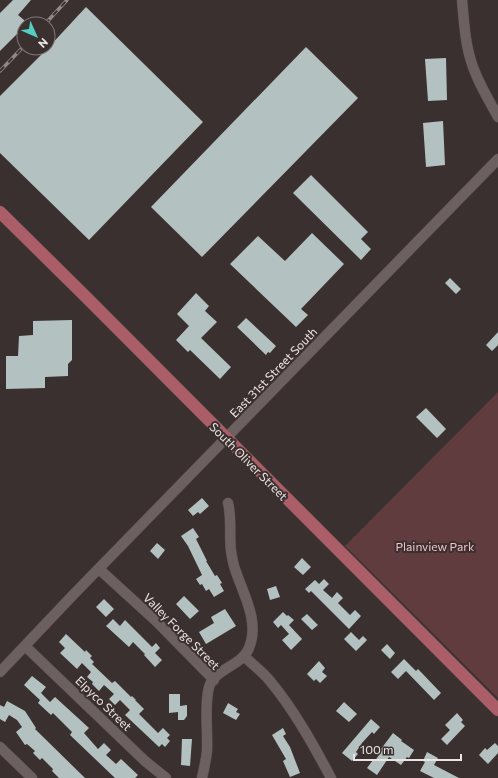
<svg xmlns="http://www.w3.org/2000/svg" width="498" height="778" font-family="Commissioner,sans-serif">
<rect width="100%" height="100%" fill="#3b3030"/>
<!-- green -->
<path fill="#603c3f" d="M498,392v306l-153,-152z"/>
<!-- building -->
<path fill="#b3c2c1" d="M13,0h18l-13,15 6,5v7l-24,24v-38z
M86,7l117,115 -114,118 -89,-87v-57l48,-48z
M306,47l52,51 -156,159 -51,-50z
M446,58l1,42 -19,1 -3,-42z
M443,121l2,44 -19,2 -3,-44z
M311,175l57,57 -7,7 10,10 -10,11 -68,-67z
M312,233l32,31 -43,45 7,6 -12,12 -66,-63 28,-28 27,25z
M450,278l11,11 -5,5 -11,-11z
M196,293l13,13 -4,5 12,11 -16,16 30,29 -11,12 -30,-29 -2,2 -12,-12 13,-14 -12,-12z
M246,318l30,28 -6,7 -2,-1 -2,3 -29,-28z
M72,320v40l-4,4v12l-23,1v11l-39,1v-33h12l1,-20 14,-1v-14z
M498,332v13l-6,6 -6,-6z
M426,408l20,21 -9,9 -21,-21z
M202,498l7,8 -9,8 -2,-2 -5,4 -5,-6z
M193,528l6,9 -3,2 11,22h-1l9,15 2,-1 5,8 -2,1 4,7 -10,6 -5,-8 -3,2 -4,-7 -2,1 -4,-6 6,-4 -14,-29 -7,-10z
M157,543l8,7 -7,9 -8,-8z
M302,558l9,9 -8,8 -9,-8z
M324,579l5,5 -6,6 9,8 5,-6 6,6 -5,5 12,12 5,-5 6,6 -12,13 -38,-38 -2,2 -4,-4 10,-9 4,4z
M276,586l4,11 -10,3 -3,-11z
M184,596l15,15 -9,8 -14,-15z
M104,599l10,10 -8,8 -10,-10z
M225,609l11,17 -30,18 -7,-12 15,-9 -3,-6z
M283,612l4,4 1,-1 6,5 -5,5 13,14 -11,11 -9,-10 7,-6 -8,-9 -3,3 -5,-6z
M307,614l11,11 -6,5 -11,-11z
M113,619l7,7 5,-6 27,27 4,-4 4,5 -5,5 7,7 -7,7 -11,-12 1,-1 -12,-12 -4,5 -23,-21z
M351,632l8,8 4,-4 4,4 -11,11 -12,-12z
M66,634l19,18 1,-2 6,6 -2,2 4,4 -2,2 20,19 3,-2 16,16 1,-1 4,4h-1l9,9 -5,5 19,19 5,-5 7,7 -3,3 3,3 -5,6 -3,-3 -3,3 -34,-32 5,-5 -10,-10 -5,5 -6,-6 5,-5 -10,-9 -5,6 -7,-7 1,-2 -6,-5 4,-5 -9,-9 -5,6 -17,-16 5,-5 -6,-6z
M387,644l8,9 -5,6 -9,-9z
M404,659l12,12 2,-2 23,24 -7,7 -28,-29 -8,8 -7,-7z
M319,661l6,7 -3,4 5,4 -7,7 -4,-4 -2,2 -7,-7z
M32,676l14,11 -5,6 9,9 5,-5 34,31 -5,5 14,16 6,-6 7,7 -5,5 10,9 5,-5 17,16 -3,3h-20l-45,-43 2,-3 -19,-19 -2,2 -13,-12 2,-3 -16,-15z
M169,694h11v12l7,-1v11l-3,4h-6v-8l-9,1z
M7,701l18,10 11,17 -1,1 50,49h-26l-7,-7 1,-2 -11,-11 -2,2 -7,-7 2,-2 -8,-7 -2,1 -9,-13 6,-5 -5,-7 -8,-5 -4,7 -5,-3v-14l4,2z
M344,702l13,12 -8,8 -13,-11z
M228,703l10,6 -2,3 4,2 -4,6 -13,-7z
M457,713l6,7 -2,2 4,4 -18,19 -6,-6 9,-9 -5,-5z
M371,719l9,8 -6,7 -2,-2 -10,11 -6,9 2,2 -6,7 -10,-8z
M283,728l3,6 -3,2 7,11 10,26 -10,4 -7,-16 3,-2 -14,-24z
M393,733l9,7 -1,1 13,9 -5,8 -2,-1 -6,8 -12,-8 -12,18 -10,-7 6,-8 2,1 7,-11 -1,-1z
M182,739h10l-2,27 -9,-1z
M495,743l3,3v7l-10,11 -9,-9 6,-7 2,2z
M427,752l11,6 -4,7 25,13h-25l-14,-7 5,-9 -2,-1z"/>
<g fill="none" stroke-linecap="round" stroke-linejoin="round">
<defs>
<path id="minor" d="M462,0c2,21 3,44 10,64 6,19 17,36 26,53
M99,569l57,52 58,59
M25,646l120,115 21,17
M245,657c8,8 18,15 25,24 24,29 43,63 61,97
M0,672l73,-77 425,-436
M0,747l32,31
M202,778c2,-9 4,-18 5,-27 1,-19 -3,-46 2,-64 6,-19 33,-21 40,-39 11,-27 -6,-54 -14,-79 -2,-5 -3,-12 -4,-18 -2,-15 1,-32 -3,-48"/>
<path id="major" d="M0,212l86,85 412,413"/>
</defs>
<!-- minor casing -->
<use href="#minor" stroke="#574d4d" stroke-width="11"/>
<!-- major casing -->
<use href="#major" stroke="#574d4d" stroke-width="13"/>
<!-- minor -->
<use href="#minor" stroke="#6d6061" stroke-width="10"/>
<!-- major -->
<use href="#major" stroke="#ab5e67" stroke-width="12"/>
<defs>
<path id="rail" d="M45,24l22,-24
M0,71l24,-25"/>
</defs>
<!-- rail casing -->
<use href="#rail" stroke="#928888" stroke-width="3.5"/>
<!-- rail -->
<use href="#rail" stroke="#3b3030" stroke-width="2" stroke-dasharray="6" stroke-linecap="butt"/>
</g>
<g text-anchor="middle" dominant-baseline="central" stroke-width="4" stroke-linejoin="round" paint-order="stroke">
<!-- street labels -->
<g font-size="12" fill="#ece4e4" stroke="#3b3030">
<text transform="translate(273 372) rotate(-46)">East 31st Street South</text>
<text transform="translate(249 461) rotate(45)">South Oliver Street</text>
<text transform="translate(182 631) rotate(45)">Valley Forge Street</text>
<text transform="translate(104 703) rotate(44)">Elpyco Street</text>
</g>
<!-- park labels -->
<g font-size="12" fill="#f5c1c3" stroke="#3b3030">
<text x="435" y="546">Plainview Park</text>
</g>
</g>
<!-- north arrow -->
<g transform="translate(36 36) rotate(135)"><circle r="19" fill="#3b3030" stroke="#827878"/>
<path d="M0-3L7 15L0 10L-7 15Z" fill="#55cec5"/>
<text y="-6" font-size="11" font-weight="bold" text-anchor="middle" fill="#ece4e4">N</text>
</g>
<!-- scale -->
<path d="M354 754v6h107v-6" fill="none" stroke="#ece4e4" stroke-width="2"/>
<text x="360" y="754" font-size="12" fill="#ece4e4" stroke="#3b3030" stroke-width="3" paint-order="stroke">100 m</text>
</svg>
